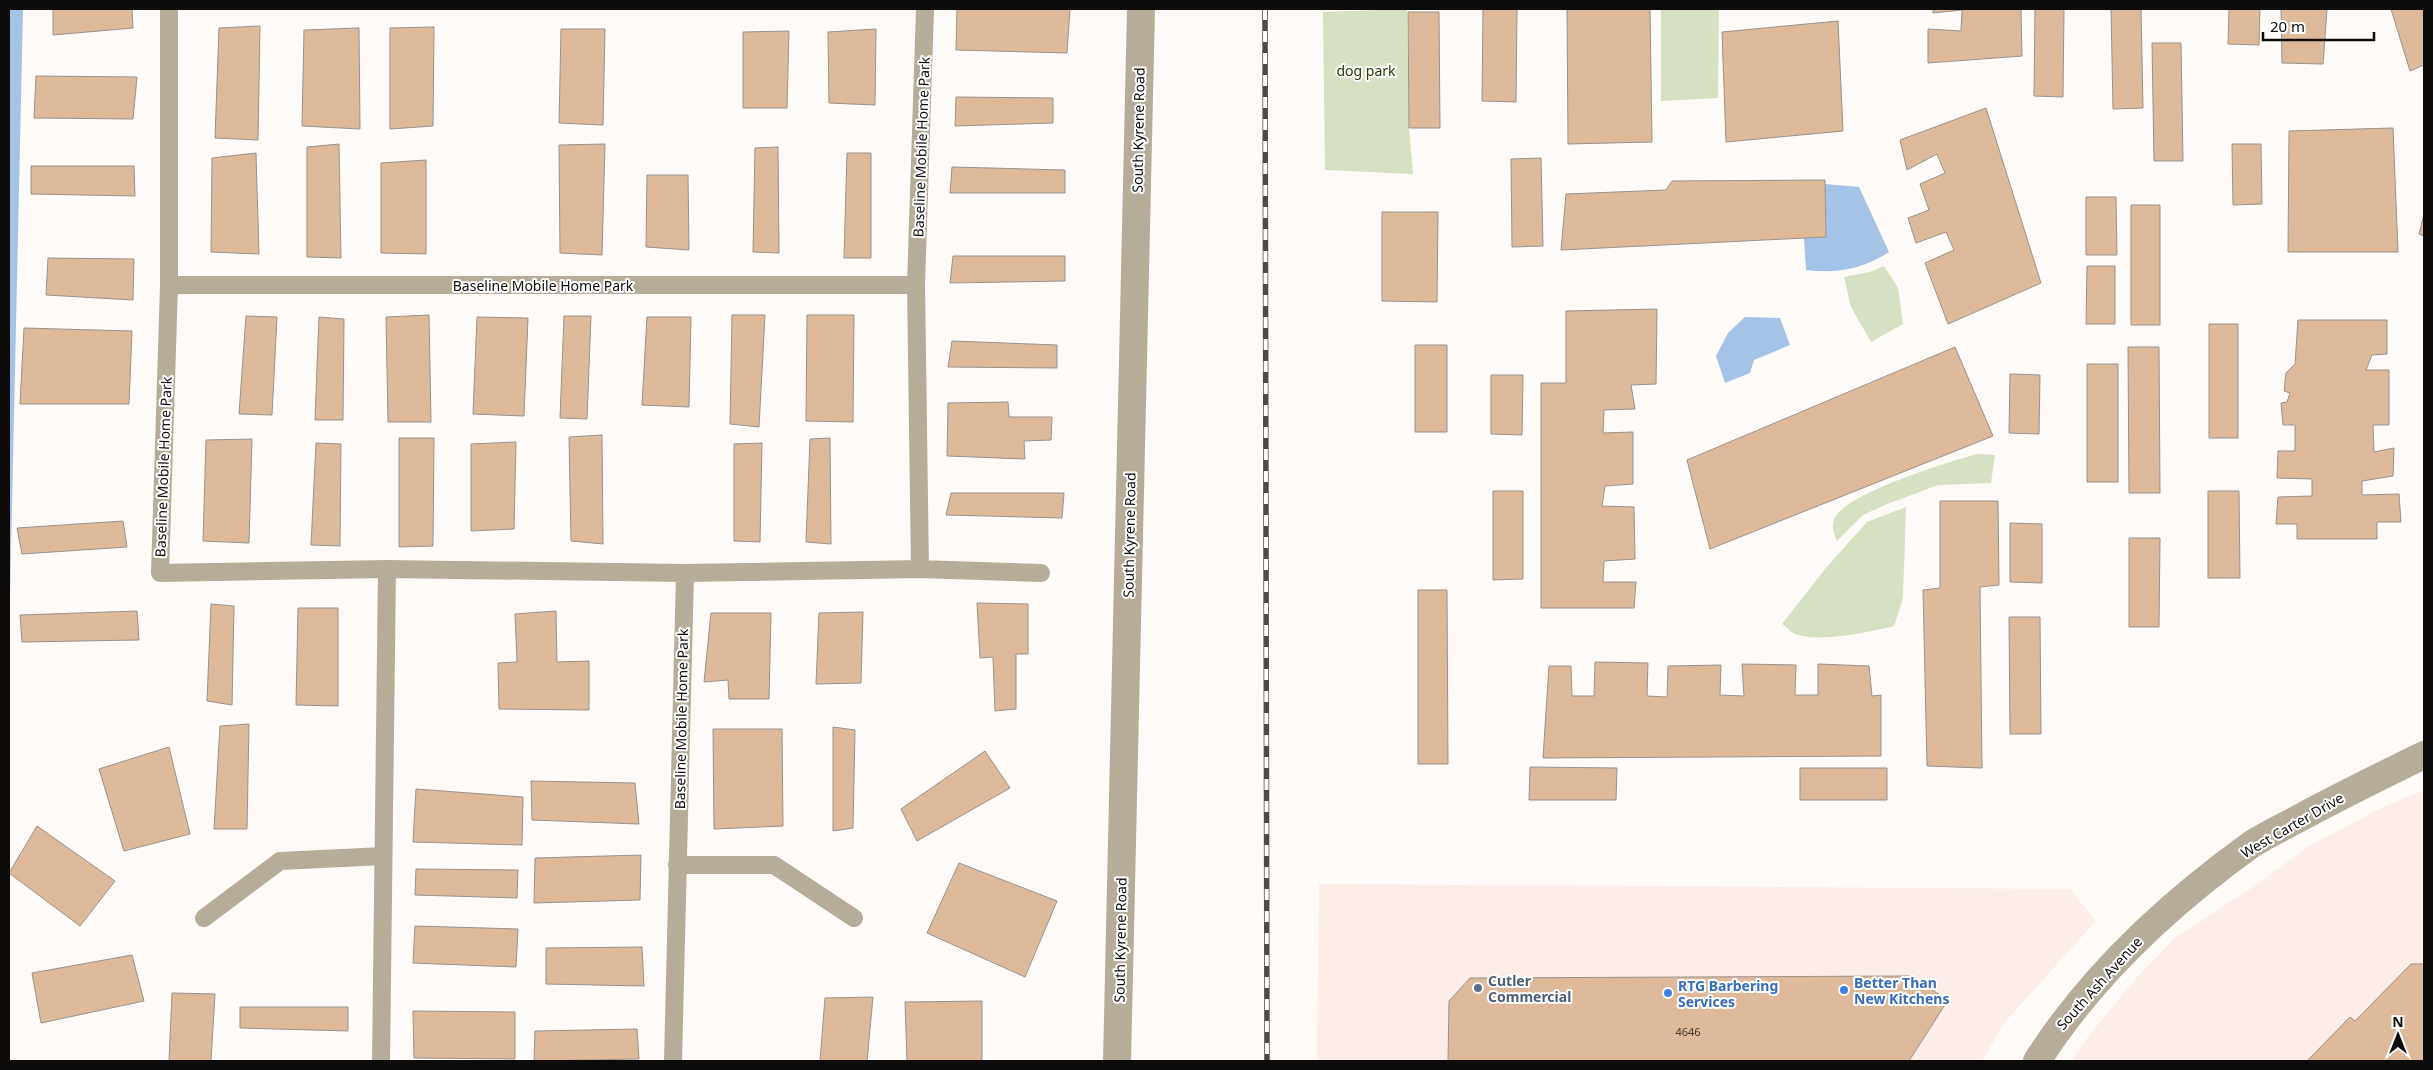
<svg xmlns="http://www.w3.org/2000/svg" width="2433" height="1070" font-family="'Noto Sans',sans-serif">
<rect width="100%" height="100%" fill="#fdfaf7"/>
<!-- commercial -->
<path fill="#fdede9" d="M2424,790v271h-353l19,-27 48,-58 37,-38 75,-49 61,-44 72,-38z
M1319,884l751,5 26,32 -91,101 -23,39h-665z"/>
<!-- green -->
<path fill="#d6e0c3" d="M1407,9l2,119 4,46 -88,-4 -2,-158z
M1661,9h58l-1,89 -57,3z
M1884,266l14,22 5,36 -32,18 -20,-35 -7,-30 26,-5z
M1977,454l18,1 -4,28 -53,2 -53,20 -22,10 -26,26c-3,-7 -6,-14 -3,-22 12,-26 114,-57 143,-65z
M1906,507l-3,91 -9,28c-23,6 -74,16 -96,9 -6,-1 -11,-8 -16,-11l43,-55 42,-47z"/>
<!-- water -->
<path fill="#a4c3e6" d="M9,9h14l-14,632z
M1825,184l34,3 30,65c-26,17 -53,22 -83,18l-2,-32 22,-1z
M1745,317l35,1 10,27 -36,15 -4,13 -25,10 -9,-27 12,-23z"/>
<!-- building -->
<path fill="#dfba9a" stroke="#969391" d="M53,9h79l1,19 -80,7z
M957,9h113l-3,44 -111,-3z
M1483,9h34l-1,93 -34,-1z
M1567,9h83l2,133 -84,2z
M1933,9h88l1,47 -94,7v-34l33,2 1,-21 -29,3z
M2035,9h29l-1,88 -29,-1z
M2111,9h30l2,99 -30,1z
M2229,9h31l-1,36 -31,-1z
M2281,9h46l-4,55 -41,-1z
M2391,9h33v56l-14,6z
M1408,12h31l1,116h-31z
M1838,21l5,110 -117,11 -4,-110z
M260,26l-2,114 -43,-2 4,-110z
M434,27l-1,99 -43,3v-101z
M359,28l1,101 -58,-3 2,-96z
M561,29h44l-2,96 -44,-2z
M876,29l-1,76 -46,-2 -1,-71z
M789,31l-2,77h-44v-76z
M2152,43h29l2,118h-29z
M36,76l101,1 -4,42 -99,-1z
M956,97l97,1v25l-98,3z
M1986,108l55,175 -93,41 -23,-61 29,-13 -8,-18 -30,11 -8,-25 21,-8 -9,-26 25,-11 -8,-19 -30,16 -7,-30z
M2393,128l5,124h-110l1,-121z
M339,144l2,114 -34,-1v-110z
M605,144l-3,111 -42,-2 -1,-108z
M2232,144h29l1,60 -29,1z
M778,147l1,106 -26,-1 2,-104z
M256,153l3,101 -48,-2 1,-94z
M847,153h24v105h-27z
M1541,158l2,88 -31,1 -1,-88z
M426,160v94l-45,-1v-90z
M31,166h103l1,30 -104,-2z
M952,167l113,3v23h-115z
M647,175h41l1,75 -43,-3z
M1825,180l1,57 -265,13 5,-56 100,-4 6,-9z
M2086,197h30l1,58h-31z
M2131,205h29v120h-29z
M1382,212h56l-1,90 -55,-1z
M2424,214v22l-5,-2z
M953,256h112v25l-115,2z
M48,258l86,1 -1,41 -87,-5z
M2087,266h28v58h-29z
M1657,309l-1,75 -25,1 4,24 -31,1 -1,23 30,-1v52l-28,2 -3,20 32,1 1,52 -31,2 -1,21h33l-2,26h-93v-225h25v-72z
M429,315l2,107h-43l-2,-105z
M732,315h33l-6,112 -29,-3z
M807,315h47l-1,107 -47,-1z
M246,316l31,1 -5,98 -33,-1z
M564,316h27l-4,103 -27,-1z
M319,317l25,2 -1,101h-28z
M477,317l51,1 -4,98 -51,-2z
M647,317h44l-2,90 -47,-2z
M2298,320h89v34l-15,1 -6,15h23v55h-16l1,27 20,-4 -1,28 -31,5v14l37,-1 2,28h-24v17h-80v-15h-21l2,-27 34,-1v-17l-35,-1 1,-27h17v-26h-12l-2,-22 6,-1 3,-9 -6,-2 2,-18 9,-9z
M2209,324h29v114h-29z
M24,328l108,3 -3,73h-109z
M952,341l105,4v23l-109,-1z
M1415,345h32v87h-32z
M1955,347l38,89 -283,113 -23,-89z
M2128,347h31l1,146h-31z
M2087,364h31v118h-31z
M2010,374l30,1 -1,59 -30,-1z
M1491,375h32l-1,60 -31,-1z
M1008,402l1,15h43l-1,23 -27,1 1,18 -78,-3 1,-53z
M602,435l1,109 -32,-3 -2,-104z
M399,438h35l-1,108 -34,1z
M830,438l1,106 -25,-2 4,-103z
M252,439l-3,104 -46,-2 3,-101z
M516,442l-2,87 -43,2v-87z
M316,443l25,1 -1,102 -29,-1z
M762,443l-2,99 -26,-1v-97z
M1493,491h30v88l-30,1z
M2208,491h31l1,87h-32z
M951,493h113l-2,25 -116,-3z
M1940,501h58l1,84 -19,2 2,181 -55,-2 -4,-176 17,-2z
M123,521l4,26 -105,7 -5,-26z
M2010,523l32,1v59l-32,-1z
M2129,538h31l-1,89h-30z
M1418,590h29l1,174h-30z
M977,603l51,1v50h-12v55l-21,2 -2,-54 -13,1z
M211,604l23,2 -2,99 -25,-4z
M298,608h40v98l-42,-1z
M137,611l2,29 -117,2 -2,-27z
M556,611l1,51 32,-1v49l-90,-1 -1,-46 19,-1 -2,-48z
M863,612l-2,71 -45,1 3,-71z
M711,613h60l-2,86h-40l-1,-19 -24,2z
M2009,617h31l1,117h-31z
M1595,662l53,1 -1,33 20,1 1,-31 53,-1 -1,30 24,1 -2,-32 54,1 -1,30h23v-31l51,2 3,30 9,-1v61l-338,2 6,-92h22l1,30h22z
M249,724l-2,105h-33l6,-103z
M833,727l22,3 -2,98 -20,3z
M713,729h69l1,97 -69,3z
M169,747l21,87 -66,17 -25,-82z
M985,751l25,37 -93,53 -16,-32z
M1530,767l87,1 -1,32h-87z
M1800,768h87v32h-87z
M531,781l104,2 4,41 -107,-4z
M416,789l107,8 -1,48 -109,-3z
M37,826l78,55 -35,45 -71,-53z
M641,855l-1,45 -106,3 1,-45z
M959,863l98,38 -32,76 -98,-44z
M416,869l102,1 -1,28 -102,-3z
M415,926l103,3 -2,38 -103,-4z
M642,947l2,39 -98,-2v-36z
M132,955l12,46 -103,22 -9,-50z
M2411,964h13v97h-117l43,-44 5,4z
M1910,976l38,24 -39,61h-461l1,-60 21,-23z
M172,993l43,1 -4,67h-42z
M873,997l-6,64h-47l5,-63z
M982,1001v60h-75l-2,-59z
M240,1007h108v24l-108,-3z
M413,1011l102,1v47l-101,-1z
M637,1029l2,30 -105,2 1,-30z"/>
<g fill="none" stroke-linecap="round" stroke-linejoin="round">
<!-- lane -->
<path stroke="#b6ac9a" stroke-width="18" d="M169,9v276l-9,288 227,-4 298,4 235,-4 121,4
M169,285h747
M920,569l-4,-284 9,-276
M677,865h97l80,53
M204,918l76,-57 103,-5
M381,1061l6,-492
M673,1061l12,-488"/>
<!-- street -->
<path stroke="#b6ac9a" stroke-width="28" d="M1117,1061l24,-1052
M2037,1061c54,-85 133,-158 215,-217 14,-9 29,-16 44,-24 42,-23 85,-44 128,-65"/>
<defs>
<path id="rail" d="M1265,9l2,1052"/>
</defs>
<!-- rail casing -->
<use href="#rail" stroke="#4d4b4a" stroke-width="5.5"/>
<!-- rail -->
<use href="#rail" stroke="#fff" stroke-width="4" stroke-dasharray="11" stroke-linecap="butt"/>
</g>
<!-- markers -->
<circle fill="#5c6f8a" stroke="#fff" stroke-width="2" cx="1478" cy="988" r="5"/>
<g fill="#3f7fe0" stroke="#fff" stroke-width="2">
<circle cx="1844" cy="990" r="5"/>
<circle cx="1668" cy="993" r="5"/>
</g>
<g text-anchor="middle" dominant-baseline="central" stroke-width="4" stroke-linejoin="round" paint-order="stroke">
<!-- number labels -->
<g font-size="11" fill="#42382f">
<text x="1688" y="1031">4646</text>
</g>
<!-- park labels -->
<g font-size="14" fill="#2b3705" stroke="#fff">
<text x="1366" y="70">dog park</text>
</g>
<!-- street labels -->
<g font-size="14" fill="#0d0c0b" stroke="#fff">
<text transform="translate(1138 130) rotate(-89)">South Kyrene Road</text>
<text transform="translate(921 147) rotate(-88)">Baseline Mobile Home Park</text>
<text x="543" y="285">Baseline Mobile Home Park</text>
<text transform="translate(163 467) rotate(-88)">Baseline Mobile Home Park</text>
<text transform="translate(1129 535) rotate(-89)">South Kyrene Road</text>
<text transform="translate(681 719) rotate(-89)">Baseline Mobile Home Park</text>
<text transform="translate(2292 825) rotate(-30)">West Carter Drive</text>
<text transform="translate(1120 940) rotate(-89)">South Kyrene Road</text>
<text transform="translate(2099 983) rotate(-48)">South Ash Avenue</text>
</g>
<!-- service labels -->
<g font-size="14" font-weight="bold" fill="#4e5e75" stroke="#fff" text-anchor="start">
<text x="1488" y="980">Cutler<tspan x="1488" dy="16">Commercial</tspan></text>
</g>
<!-- shop labels -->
<g font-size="14" font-weight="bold" fill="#366cbe" stroke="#fff" text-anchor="start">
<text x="1854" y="982">Better Than<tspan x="1854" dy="16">New Kitchens</tspan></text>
<text x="1678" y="985">RTG Barbering<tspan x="1678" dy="16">Services</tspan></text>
</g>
</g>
<!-- border -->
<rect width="2433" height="1070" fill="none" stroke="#0d0c0b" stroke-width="20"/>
<!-- north arrow -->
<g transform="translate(2398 1035)" stroke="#ffffff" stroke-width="4" paint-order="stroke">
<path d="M0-4L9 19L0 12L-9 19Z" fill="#0d0c0b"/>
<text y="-8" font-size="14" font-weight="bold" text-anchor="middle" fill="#0d0c0b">N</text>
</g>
<!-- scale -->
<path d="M2263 32v8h111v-8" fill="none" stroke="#0d0c0b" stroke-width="2.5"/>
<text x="2270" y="32" font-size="15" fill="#0d0c0b" stroke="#ffffff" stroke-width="4" paint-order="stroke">20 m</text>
</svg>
